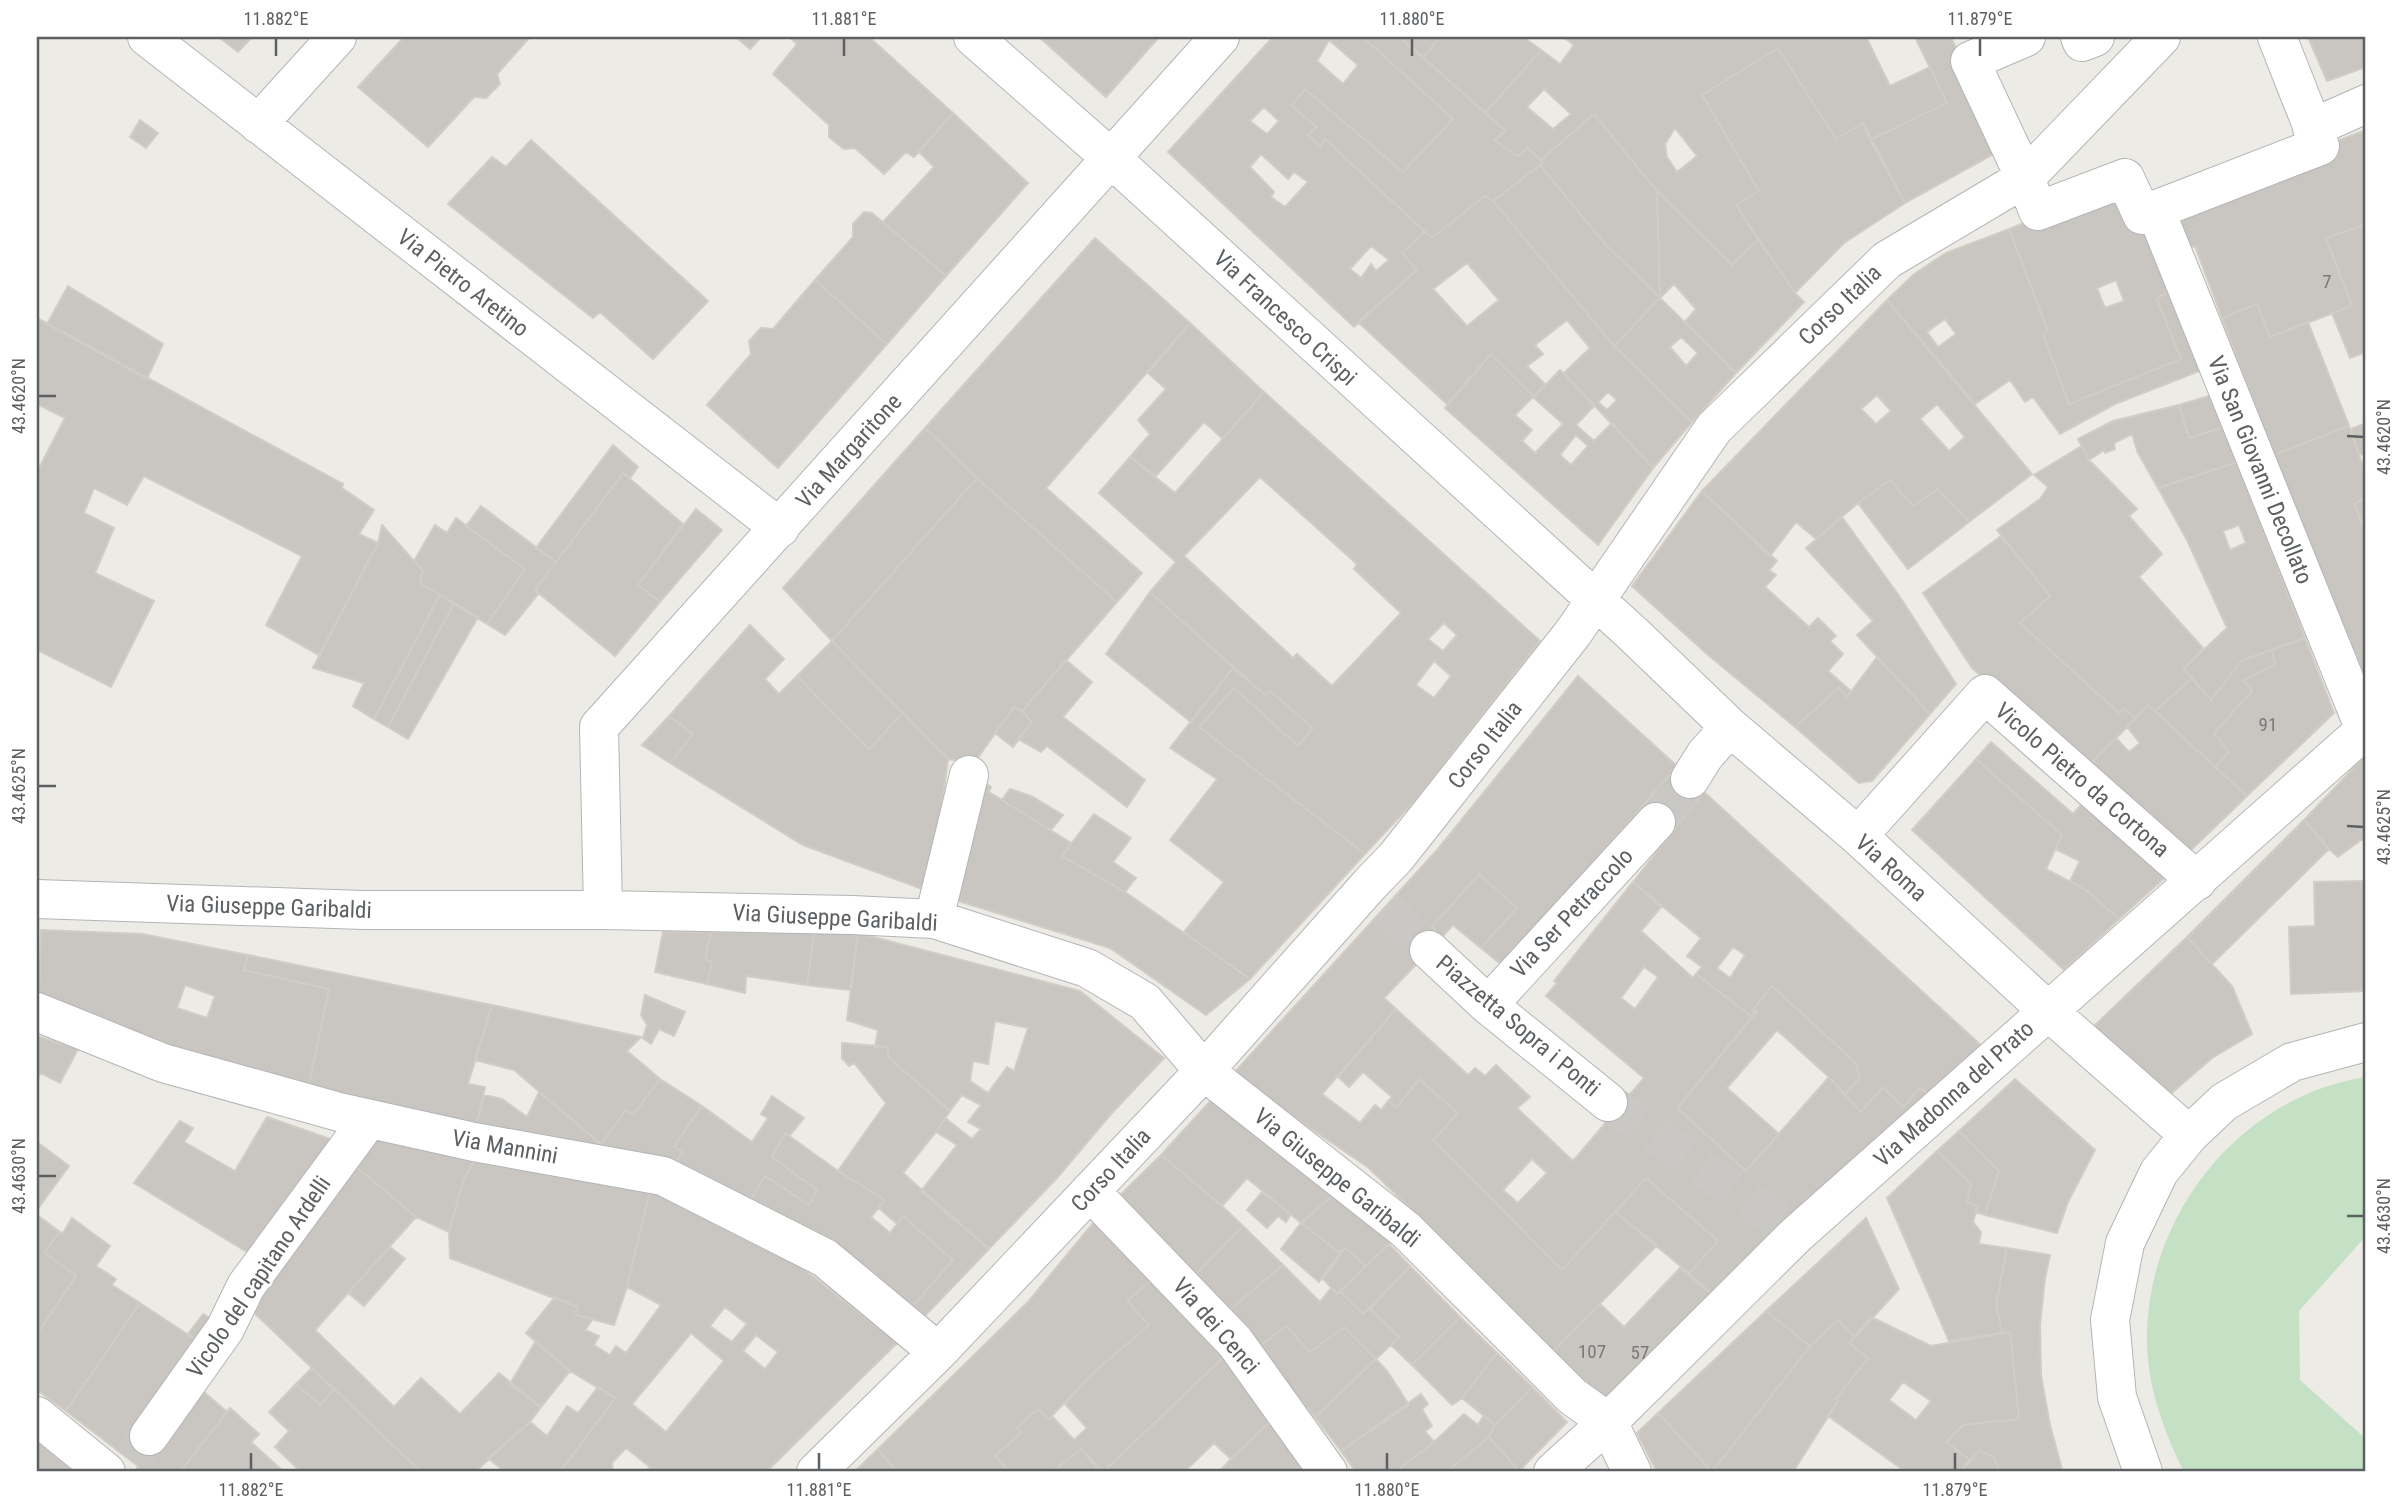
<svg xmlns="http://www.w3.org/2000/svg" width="2403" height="1509" font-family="'Roboto Condensed',sans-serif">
<rect width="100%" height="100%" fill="#edebe5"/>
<!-- green -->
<path fill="#c5e1c5" d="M2366,1077v159l-67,75 1,69 66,59v33h-182c-22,-44 -39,-92 -37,-142 4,-122 98,-235 219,-253z"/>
<!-- building -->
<path fill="#c9c6c1" stroke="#d1cdc4" stroke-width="2" fill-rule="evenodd" d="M219,37h33l-14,15z
M404,37h126l-33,37 3,10 -14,14 -12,-1 -46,50 -70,-60z
M736,37h25l-11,12z
M789,37h80l84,76 -39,44 -8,-5 -22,22 -29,-26 -11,1 -15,-12v-12l-56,-51 24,-30z
M1039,37h120l-53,60z
M1273,37h90l90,82 -50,53 -98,-83 -13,17 25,21 -9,8 12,11 5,-7 100,93 -23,21 15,17 -63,57 -186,-175zM1329,40l29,25 -15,19 -26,-23zM1264,107l15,14 -12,13 -17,-13zM1261,154l27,25 6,-7 14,10 -23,25 -14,-10 3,-5 -24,-25zM1371,246l18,14 -13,11 -5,-7 -10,14 -11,-9z
M1363,37h36l107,94 -12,10 24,15 10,-8 15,15 -50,38 -8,-5 -53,42 -107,-99 -5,7 -12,-11 9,-8 -25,-21 13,-17 98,83 50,-53z
M1399,37h42l-18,20z
M1441,37h82l18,13 -56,63 -62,-56z
M1563,37h241l2,3 7,-3h53l24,49 40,-19 17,36 -77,37 -7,-17 -27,16 -58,-91 -76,47 57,96 -23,14 22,34 -26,26 -75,-74 -63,-77 -53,46 -13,-12 -10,8 -24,-15 12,-10 -21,-18 56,-63 19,14 14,-19zM1544,89l27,25 -18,15 -26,-22zM1675,128l22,28 -20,16 -10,-15 -2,-13z
M1915,37h36l50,113 -96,53 -35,-63 77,-37z
M2308,37h58v30l-39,14z
M1778,48l58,91 27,-16 42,80 -61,40 -49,50 -59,-88 23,-14 -57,-96z
M953,113l75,70 -82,93 -63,-54 51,-55 -15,-15z
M1594,114l63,77 3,107 -56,-55 -64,-78 3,-2 -2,-3z
M140,120l18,13 -12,15 -16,-11z
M2366,130v94l-40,14 26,68 -82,31 -13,-33 -35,14 -27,-72 -6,2 -16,-44z
M531,140l177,161 -55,58 -53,-47 -7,6 -145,-114 44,-47 14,10z
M1540,165l64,78 56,55 -46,48 -121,-145z
M2124,182l45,109 -12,8 24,60 -112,45 -26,-70 5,-3 -39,-102zM2116,280l8,21 -19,7 -8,-20z
M1657,191l75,74 26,-26 37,54 9,9 -68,71 -51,-51 11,-13 -22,-25 -14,14z
M1485,196l8,5 121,145 78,76 -39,46 -89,-95 26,-25 -23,-28 -32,25 8,9 -16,12 18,18 -11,13 -43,-43 -44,50 -89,-82 59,-52 -15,-17 23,-21 7,6zM1467,263l32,37 -32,26 -34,-37zM1608,392l9,8 -10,10 -9,-8z
M864,212l8,1 74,63 -59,68 -72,-64 38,-43v-13z
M2366,224v128l-16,6 -18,-45 20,-7 -26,-68z
M2009,229l39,102 -5,3 26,70 112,-45 -24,-60 12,-8 33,79 -87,34 -55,30 -27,-37 -8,5 -15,-22 -35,24 -88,-104 26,-25 33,-22zM1945,319l11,15 -18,13 -11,-15z
M1095,238l95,85 -144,165 96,85 -25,29 -140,-124 -52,-50z
M815,280l72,64 -109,124 -71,-63 44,-51 -2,-13 12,-13 12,1z
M68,286l95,58 -16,35 -100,-55z
M1660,298l76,75 -44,49 -78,-76zM1681,337l17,16 -12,13 -16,-19z
M1887,300l145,174 -63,48 -31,-33 -25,17 -23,-26 -32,23 -42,36 -20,-17 -26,34 -68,-65zM1877,395l14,16 -15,13 -15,-15zM1937,404l28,33 -16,14 -29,-32z
M2257,304l13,33 38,-15 41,104 -76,29 -51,-137z
M37,318l306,166 -1,4 32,22 -15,24 19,9 -59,112 -53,-30 36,-69 -158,-80 -17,29 -33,-17 -10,25 30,15 -19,45 59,28 -43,86 -74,-37v-178l28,-54 -28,-14z
M1190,323l74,69 -41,47 -19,-17 -48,54 -26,-19 20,-23 -12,-14 28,-31 -18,-16z
M1491,354l43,43 26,-27 34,36 -18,19 18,16 18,-18 41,45 -55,77 -153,-137zM1533,397l30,27 -28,29 -13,-12 10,-11 -17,-15zM1576,435l12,11 -17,19 -11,-10z
M1264,392l276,249 -121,155 -54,58 -166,-127 35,-39 64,58 15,-18 -43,-37 -5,4 -115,-103 26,-30 -77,-69 31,-36 45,36zM1260,477l97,87 -3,5 47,44 -69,73 -35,-32 -4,4 -109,-102zM1444,623l13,12 -14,16 -15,-12zM1434,661l17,15 -17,22 -18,-13z
M2212,395l12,32 -35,11 -10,-33z
M2179,405l10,33 35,-11 13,35 -79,26 -20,-35 -6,-19 -18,9 1,6 -10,4 -1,-3 -15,10 -11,-21 35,-18z
M2366,423v30l-7,2 -8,-26z
M2349,426l17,49v23l-12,6 12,29v146l-21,-48 -72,-176z
M925,428l52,50 -145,163 -49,-53z
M613,445l25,22 -8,11 -7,-5 -67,89 -20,-14z
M2082,446l7,14 48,49 -8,7 33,38 -23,23 64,71 -20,21 9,9 -37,33 -7,-6 -12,13 -13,-9 -4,4 -99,-90 30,-27 -53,-66 43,-31 8,-12 -14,-12z
M2237,462l68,176 -63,22 -31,40 -28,-31 44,-41 -40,-88 -29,-52zM2239,525l7,18 -16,7 -7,-19z
M623,473l60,51 -45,61 22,17 -45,54 -80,-66z
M977,478l140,124 -95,109 -8,-4 -40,56 -26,-4 -116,-118z
M1890,480l23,26 25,-17 31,33 -61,47 -50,-66z
M2366,490v43l-12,-29 12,-6 -2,-6z
M1702,491l75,70 -8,9 7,5 -11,12 44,40 9,-9 18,18 -6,5 13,13 -15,17 23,20 -4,6 -8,-9 -44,39 -88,-73 -75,-68z
M481,506l75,56 -21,28 4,3 -34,42 -18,-11 38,-55 -59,-43z
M696,509l26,21 -62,72 -22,-17z
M1842,517l58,80 56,87 -26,30 -73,-79 16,-14 -67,-73z
M456,518l69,51 -38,55 -67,-41 3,-12 -9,-10 21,-36 12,8z
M382,525l41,46 -3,12 20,12 -66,124 -21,-13 11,-23 -51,-15 65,-125z
M2001,536l49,60 -30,27 99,90 4,-4 13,9 -49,50 -115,-100 -49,-75z
M1150,592l83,76 -42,54 -85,-68z
M440,595l14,8 -66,124 -14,-8z
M454,603l24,14 -70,122 -20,-12z
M750,625l34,34 -19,20 14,15 18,-18 72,73 34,-36 45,46 -18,133 -127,-47 -133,-82 23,-29 -24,-18z
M2305,638l29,75 -87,83 -32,-29 14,-15 -15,-19 38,-42 -9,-11 32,-15 -3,-15z
M832,641l71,72 -34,36 -72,-73z
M2272,650l3,15 -32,15 9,11 -38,42 15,19 -14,15 -60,-56 37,-33 19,22 31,-40z
M1877,657l53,57 -58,67 -13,2 -64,-56 44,-39 8,9z
M1066,660l26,22 -29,35 82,63 -18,27 -80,-61 -6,6 -23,-13 14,-17 -10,-11z
M1233,668l32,27 5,-4 43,37 -15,18 -64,-58 -35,39 166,127 -115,125 -66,-47 40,-50 -54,-42 47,-61 -47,-31z
M1578,676l99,90 -168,195 -11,1 -17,-14 36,-40 -38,-34 -47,53 10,10 -58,61 12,11 -74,85 38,29 15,-18 6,5 7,-9 9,6 22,-28 39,34 -25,27 129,130 53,-58 42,33 -103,106 -185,-183 -137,-93 206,-226z
M2148,705l99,91 -61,59 -99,-87 29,-30 13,14 11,-9 -13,-16z
M1014,707l8,4 10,11 -19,25 -18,-14z
M669,716l24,18 -23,29 -28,-18z
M1991,742l82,72 14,-16 84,74 -52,47 -33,-29 -16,-9 10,-20 -25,-12 7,-14 -86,-76z
M2366,755v85h-5l-23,17 -9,-8 -25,-29z
M1976,759l86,76 -16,34 40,21 33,29 -55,51 -152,-140z
M1677,766l27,26 -34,42 -28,-25z
M982,781l9,6 -2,5 82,51 -9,13 63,36 125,87 -44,36 -96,-67 -158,-49z
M1010,789l21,7 32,19 -12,15 -49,-30z
M1704,792l280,256 -50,49 -14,-9 -17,19 -20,-20 -22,25 -16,-17 14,-17 -2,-14 -85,-78 -20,25 5,1 -5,5 -56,-43 6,-7 -15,-11 14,-18 -68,-56zM1733,947l12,8 -15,23 -13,-10z
M1094,814l37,24 -18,24 23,16 -11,14 -63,-36z
M2304,820l25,29 -117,115 -25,-27z
M1479,874l38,34 -36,40 -28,-23 -11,12 -10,-10z
M2366,881v110l-75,3 -2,-67 26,-1 -1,-44z
M1633,882l28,25 -20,24 52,47 3,-4 56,43 -75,91 69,63 83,-94 32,35 22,-25 20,20 17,-19 14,9 -212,206 -33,-30 29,-32 -72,-63 -84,92 -129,-130 25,-27 -39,-34 -22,28 -9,-6 4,-4 -29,-25 -14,15 -11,-10 58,-68 72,66 7,-7 10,8 11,-11 34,32 -13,11 56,53 71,-83 -98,-82 11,-13 -3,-2zM1644,967l14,10 -23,32 -14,-11zM1532,1159l15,14 -29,30 -15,-13z
M41,930l101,4 106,21 -4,15 85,19 -21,100 -192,-61 -77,-28zM185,985l30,11 -8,22 -30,-10z
M663,932h48l-6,27 7,3 -5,22 -52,-12z
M711,932l103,1 -7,52 -61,-9 -1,17 -38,-9 5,-22 -7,-3z
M814,933h44l-8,57 -43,-5z
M858,933l222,58 84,67 -53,56 -54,64 -68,71 -68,-58 36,-46 -21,-13 9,-14 27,21 9,-10 -13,-7 13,-17 -19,-10 -12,16 -62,-54v-10h-13l3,-17 -31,-10zM995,1021l33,7 -14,43 -7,-4 -19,26 -18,-12 3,-20 15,3z
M2187,937l45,49 20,48 -40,24 -46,40 -75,-69z
M248,955l244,50 -24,79 17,3 -10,44 -167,-42 21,-100 -85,-19z
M1772,986l85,78 2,14 -14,17 -16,-18 -52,-47 -50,58 52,46 -33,37 -69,-63 80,-96 -5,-1z
M645,995l40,17 -11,24 -15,-7 -8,15 -8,-6 4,-13 -6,-10z
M492,1005l149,32 -14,14 33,28 -27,36 -7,-5 -25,34 -87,-74 -39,-10z
M37,1036l41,13 -18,34 -19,-10 -4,7z
M842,1043l46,4v10l62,54 -14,21 -33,41 86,76 -66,69 -12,-10 42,-48 -50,-44 -6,8 -18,-16 6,-8 -47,-29 48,-68 -32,-40 -5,3 -7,-8z
M660,1079l42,27 -28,40 9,7 -7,8 -77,-14 27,-37 7,5z
M2015,1079l80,71 -27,52 -11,31 -72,-18 14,-44 -40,-40z
M539,1092l62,52 -2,3 -124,-16 9,-36 18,4 25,18z
M772,1096l32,22 -14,17 -5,-2 -13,24 45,33 -8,15 -44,-29 -16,27 -73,-42 7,-8 -9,-7 28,-40 50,36 16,-24 -7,-4z
M1214,1097l125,93 -38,33 -54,-45 -25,28 -61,-51z
M267,1117l69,24 -81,116 -121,-74 46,-62 13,7 -9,14 51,29z
M1959,1131l40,40 -14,44 -10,-3 3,-6 -11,-3 4,-19 -34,-33z
M785,1133l53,38 47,29 -14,17 19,16 13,-17 50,44 -42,48 -162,-105 16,-27 44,29 8,-15 -45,-33z
M376,1135l100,24 -12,19 -15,54 -33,-15 -63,-53z
M37,1142l32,24 -32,44z
M1937,1151l34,33 -4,19 11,3 -5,16 8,10 -2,12 28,4 -11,56 6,29 -53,8 -62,-143z
M1161,1155l61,51 21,20 -52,53 -78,-77z
M476,1159l174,31 -23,97 -13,38 -38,-10 1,-8 -127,-49 -1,-26 15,-54z
M353,1164l63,53 -101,113 79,77 27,-29 39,36 39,-41 42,34 -11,15 -55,50h-54l-177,-169z
M1646,1178l72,63 -29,32 -74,-61z
M650,1190l116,49 131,104 -131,129h-121l5,-5 -24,-19 -14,15 1,9h-53l55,-74 -45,-27 -44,-38 29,-36 22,10 -1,8 17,4 -8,11 14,6 -5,9 16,10 6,-9 10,7 35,-48 -34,-18zM725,1307l22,17 -15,18 -22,-16zM691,1333l33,28 -58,71 -34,-28zM756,1335l22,17 -13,17 -22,-18z
M1339,1190l57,48 -30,28 -21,-18 -5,5 -39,-30z
M1262,1192l29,22 -5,8 -8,-6 -11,12 -20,-18z
M1103,1211l57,62 -33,28 22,24 -57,49 -43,45 -11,-10 -22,19 6,4 -27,24 15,16h-113l-19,-23 150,-147z
M37,1215l23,17 -16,20 32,24 -39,58z
M72,1218l38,28 -14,20 20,13 -4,6 28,18 -74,108 -29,-21v-56l39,-58 -32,-24 16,-20 3,1z
M1866,1218l33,71 -44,48 -17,-17 -28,26 -44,-35z
M1301,1223l39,30 -21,29 -38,-33z
M1243,1226l40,39 -58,49 -34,-35z
M1389,1244l21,22 -47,48 -23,-23z
M390,1247l15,12 -41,47 -16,-13z
M1345,1248l21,18 -29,28 -14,-15z
M2007,1248l43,7 -5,23 -5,47 1,50 9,50 12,44 -7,3h-55l-7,-16 -14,-5 -8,10 -25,-19 17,-17 56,-6 -9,-87 -8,1 -6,-29z
M1283,1265l37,37 11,-14 6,6 3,-3 23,23 7,-6 29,29 -23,22 -32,-32 -34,25 -24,-26 -29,22 -32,-34z
M1410,1266l50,51 -48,48 -21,-20 8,-8 -29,-28z
M1680,1268l42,35 -97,95 -24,-1 -47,-46 46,-47 24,23z
M1160,1273l67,81 -124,118 -22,-23 -29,23h-42l-15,-16 27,-24 -6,-4 22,-19 11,10 3,-3 22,24 13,-12 -22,-24 27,-30 57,-49 -22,-24z
M140,1303l62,41 -6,41 31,27 -47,60h-45l3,-6 -72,-55z
M1766,1311l44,35 -98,126 -54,-59z
M203,1314l13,8 -14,22 -14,-10z
M1460,1317l37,36 -35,45 -10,7 -40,-40z
M1871,1317l60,29 79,-14 9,87 -56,6 -17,17 25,19 -12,11h-53l-78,-56 10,-15 -2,-2 32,-41 -19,-15zM1903,1382l28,19 -15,19 -27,-20z
M1838,1320l17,17 -6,6 19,15 -32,41 2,2 -45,71h-81l98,-126z
M1286,1326l24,26 34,-25 32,32 -61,58 -58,-69z
M535,1342l35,29 -29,36 -31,-23z
M1497,1353l35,34 -37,38 -33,-27z
M1227,1354l47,64 -43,41 -17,-16 -30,29h-81z
M1376,1359l12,13 21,33 -68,46 -26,-34z
M312,1368l22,21 -14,16 -24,-21z
M296,1384l24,21 14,-16 87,83h-120l-26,-25 14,-16 -20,-19z
M598,1387l17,11 -55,74h-55l-17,-14 42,-36 17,14 20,-30 11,7z
M1532,1387l35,35 -48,49 -30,-34 6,-12z
M1421,1394l7,10 -6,5 10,17 -7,5 9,11 -39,30h-39l-15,-21z
M230,1408l29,26 -8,8 33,30h-104z
M1658,1413l54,59h-55l-20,-39z
M1464,1414l14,11 6,-10 11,10 -6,12 -39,32 2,3h-57l39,-30z
M1274,1418l36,54h-91l12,-13z
M1489,1437l31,35h-68l-2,-3z
M37,1441l38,31h-38z
M878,1449l19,23h-43z
M1081,1449l20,23h-49z
M1979,1451l14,5 7,16h-41z"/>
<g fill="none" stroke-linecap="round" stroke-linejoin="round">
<!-- minor-tunnel -->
<path stroke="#c9c8c4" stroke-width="38" stroke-dasharray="38 19" stroke-linecap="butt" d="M1656,822l34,-43
M1386,908l43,42
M1608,1102l174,122
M132,1461l17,-25"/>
<defs>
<path id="minor" d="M147,37l633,491
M973,37l139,122 521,475 97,93 128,109 190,175 141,124
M2026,37l-56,24 55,117 13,33 87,-33 17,37 178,-69 -43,-109
M2080,37l2,5 13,-5
M258,124l79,-87
M2312,128l54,-24
M2155,209l210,521
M1690,779l15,-24 25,-28
M1858,836l127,-142 212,187
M37,899l326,11h240l249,5 82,4 153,49 58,34 59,69 202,159 166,166 36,26 24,50
M603,910l-4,-183 621,-690
M934,919l35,-144
M1429,950l59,55 120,97
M1488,1005l168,-183
M37,1012l126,51 176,49 135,30 189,34 162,82 113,94
M1090,1191l145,151 93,130
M37,1416l69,56
M149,1436l76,-107 21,-43 123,-167
M816,1472l122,-120 266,-281 166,-187 26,-27 177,-224 141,-205 173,-168 138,-82 136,-141
M1553,1472l55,-50 188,-187 570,-506
M2143,1472l-26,-75 -7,-77 15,-77 34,-71 30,-37 35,-33 68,-40 74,-20"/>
</defs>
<!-- minor casing -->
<use href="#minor" stroke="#b2b5b8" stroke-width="40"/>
<!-- minor -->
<use href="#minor" stroke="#fff" stroke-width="38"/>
</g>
<!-- ticks -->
<path fill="none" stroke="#5d6063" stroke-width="2.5" d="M276,56v-18M844,56v-18M1412,56v-18M1980,56v-18M38,396h18M2347,436l17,1M38,786h18M2347,826l17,1M38,1176h18M2347,1216h17M251,1470v-17M819,1470v-17M1387,1470v-17M1955,1470v-17"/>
<g text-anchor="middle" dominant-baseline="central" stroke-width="5" stroke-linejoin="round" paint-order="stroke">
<!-- number labels -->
<g font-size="19" fill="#787a7a">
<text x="2327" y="281">7</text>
<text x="2268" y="724">91</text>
<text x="1592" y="1351">107</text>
<text x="1640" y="1352">57</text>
</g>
<!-- street labels -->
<g font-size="23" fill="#5d6063" stroke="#fff">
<text transform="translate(463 283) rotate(38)">Via Pietro Aretino</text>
<text transform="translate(1840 305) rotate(-44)">Corso Italia</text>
<text transform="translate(1285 318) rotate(43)">Via Francesco Crispi</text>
<text transform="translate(849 451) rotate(-48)">Via Margaritone</text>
<text transform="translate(2260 470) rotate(68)">Via San Giovanni Decollato</text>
<text transform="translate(1485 745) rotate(-52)">Corso Italia</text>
<text transform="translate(2082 780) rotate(41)">Vicolo Pietro da Cortona</text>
<text transform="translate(1891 868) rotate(42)">Via Roma</text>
<text transform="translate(269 907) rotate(2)">Via Giuseppe Garibaldi</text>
<text transform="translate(1572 913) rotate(-47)">Via Ser Petraccolo</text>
<text transform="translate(835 918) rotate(3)">Via Giuseppe Garibaldi</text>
<text transform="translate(1518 1026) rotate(40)">Piazzetta Sopra i Ponti</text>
<text transform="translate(1954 1094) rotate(-42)">Via Madonna del Prato</text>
<text transform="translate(505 1147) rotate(10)">Via Mannini</text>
<text transform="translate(1111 1170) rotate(-47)">Corso Italia</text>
<text transform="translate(1337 1178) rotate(39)">Via Giuseppe Garibaldi</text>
<text transform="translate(259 1277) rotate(-56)">Vicolo del capitano Ardelli</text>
<text transform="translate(1216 1326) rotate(49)">Via dei Cenci</text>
</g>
</g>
<!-- border -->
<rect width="2403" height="1509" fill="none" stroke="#ffffff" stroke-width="77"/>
<rect x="38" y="38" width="2326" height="1432" fill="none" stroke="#5d6063" stroke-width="2.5"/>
<g font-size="18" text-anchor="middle" fill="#5d6063">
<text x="276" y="25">11.882°E</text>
<text x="844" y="25">11.881°E</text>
<text x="1412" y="25">11.880°E</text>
<text x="1980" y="25">11.879°E</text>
<text transform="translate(19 396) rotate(-90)" y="6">43.4620°N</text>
<text transform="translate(2384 437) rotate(-90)" y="6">43.4620°N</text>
<text transform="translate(19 786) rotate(-90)" y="6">43.4625°N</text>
<text transform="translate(2384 827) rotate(-90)" y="6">43.4625°N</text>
<text transform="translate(19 1176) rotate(-90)" y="6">43.4630°N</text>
<text transform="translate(2384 1216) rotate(-90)" y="6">43.4630°N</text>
<text x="251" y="1496">11.882°E</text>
<text x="819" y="1496">11.881°E</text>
<text x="1387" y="1496">11.880°E</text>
<text x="1955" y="1496">11.879°E</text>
</g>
</svg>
